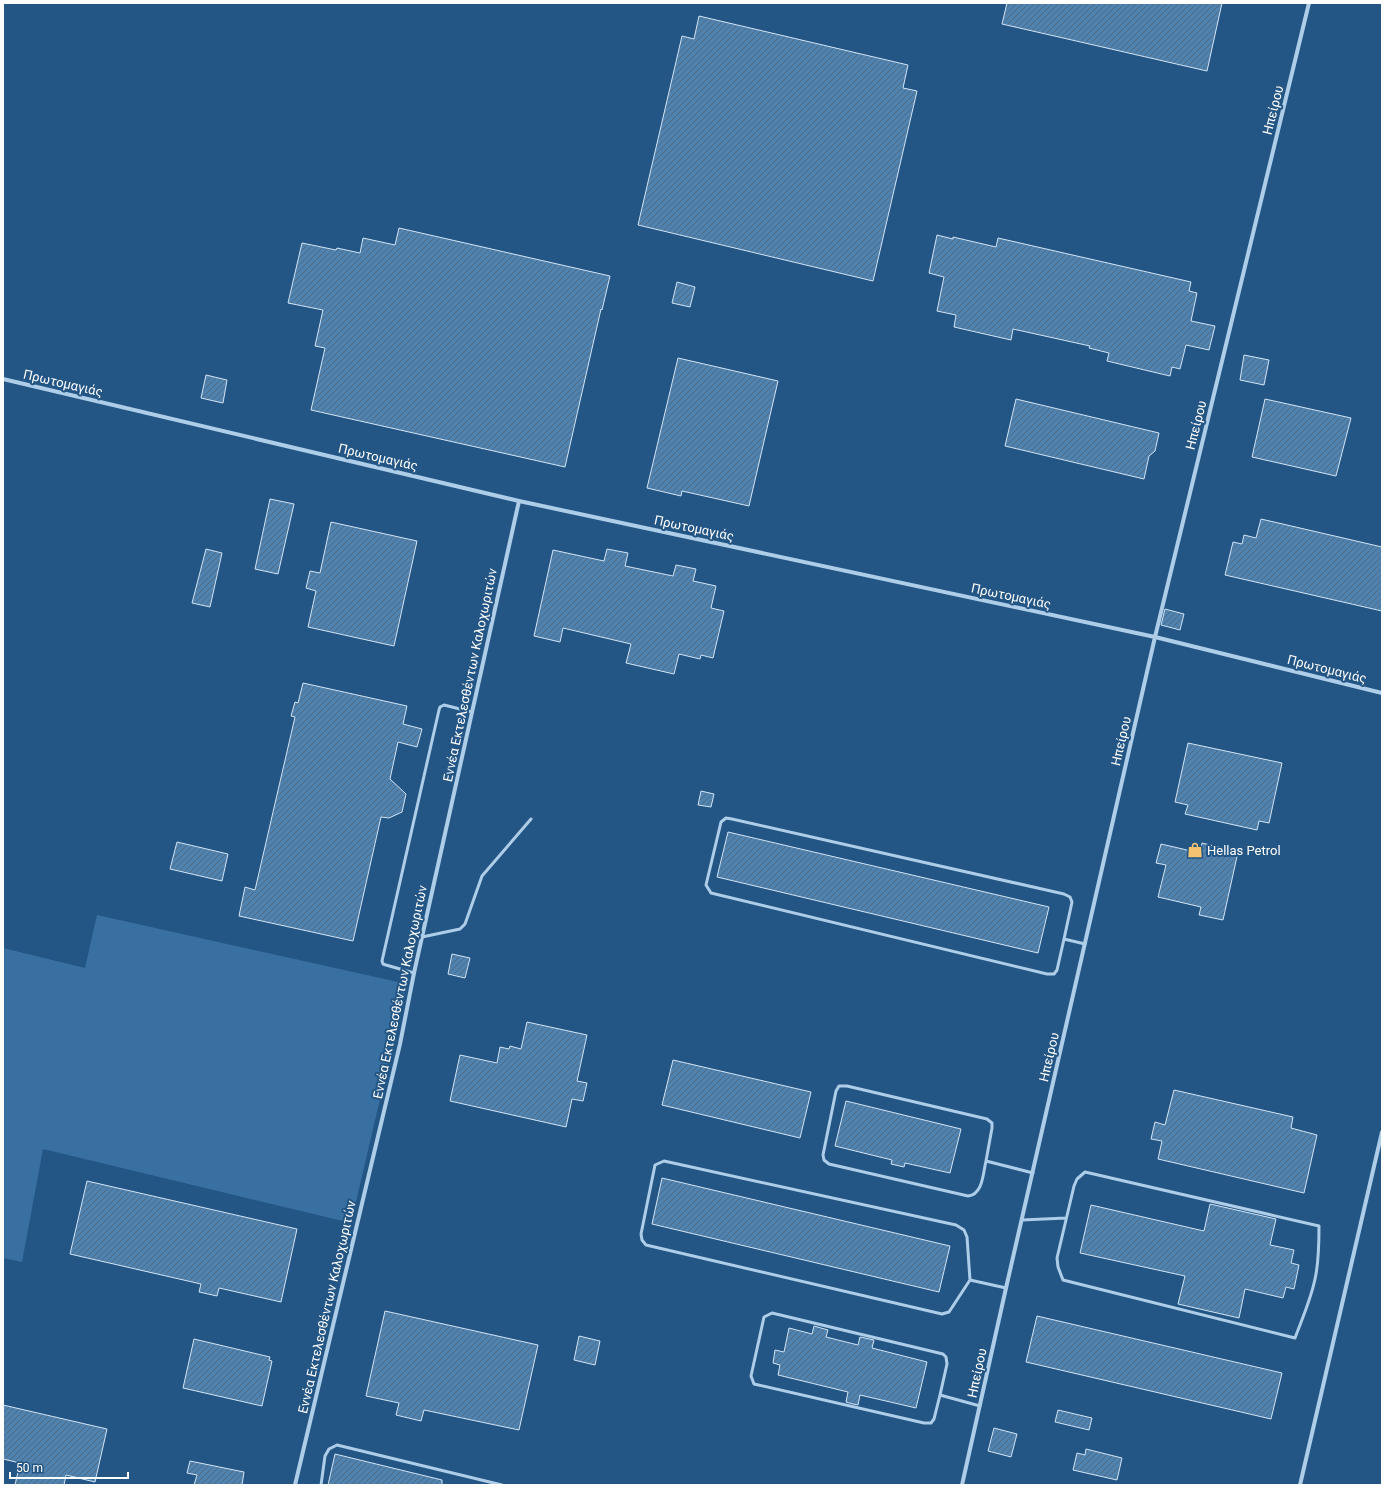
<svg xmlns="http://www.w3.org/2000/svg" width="1385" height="1488" font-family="Roboto,sans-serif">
<defs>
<pattern id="building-hatch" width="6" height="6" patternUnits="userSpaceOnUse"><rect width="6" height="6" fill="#5082af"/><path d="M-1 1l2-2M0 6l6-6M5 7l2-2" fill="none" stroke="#4e6a82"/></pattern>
</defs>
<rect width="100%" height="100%" fill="#245685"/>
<!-- green -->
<path fill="#3870a2" d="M97,915l310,69 -56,239 -308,-74 -21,113 -19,-4v-310l82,20z"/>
<!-- building -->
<path fill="url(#building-hatch)" stroke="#d1e5f6" d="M1007,3h215l-15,68 -205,-47z
M699,16l209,49 -5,23 14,3 -44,190 -235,-56 44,-189 12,3z
M399,228l211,48 -8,34 -1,-1 -36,158 -254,-57 14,-62 -10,-2 8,-36 -35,-7 14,-60 34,7 1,-2 23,5 3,-15 32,7z
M937,235l16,4v-2l43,10 2,-9 193,44 -2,9 8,2 -6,28 24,5 -6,24 -23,-5 -6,24 -8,-2 -2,9 -63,-15 2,-8 -20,-5 1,-2 -77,-17 -2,11 -57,-13 2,-12 -19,-4 7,-34 -15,-4z
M677,282l18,5 -5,20 -18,-4z
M1244,355l25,5 -5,25 -24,-5z
M678,358l100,23 -29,125 -67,-15 -1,5 -34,-8z
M206,375l21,5 -4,23 -22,-5z
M1016,399l143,34 -4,18 -6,5 -5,23 -139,-33z
M1265,399l86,19 -15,58 -84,-19z
M270,499l24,5 -16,70 -23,-5z
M1261,519l121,28v64l-157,-36 8,-33 9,2 2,-9 12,3z
M331,522l86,19 -23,105 -86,-19 8,-36 -10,-3 4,-17 10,2z
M206,549l16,4 -12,54 -18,-4z
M607,549l21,4 -3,13 48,10 3,-11 20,4 -3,12 23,5 -5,22 13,3 -11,47 -12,-3 -1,4 -21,-5 -5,20 -48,-11 5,-19 -68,-16 -3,14 -26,-6 19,-86 51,11z
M1165,609l19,5 -4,16 -19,-5z
M303,683l104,23 -4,18 19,5 -5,18 -19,-5 -8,37 16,15 -4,18 -13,6 -8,-1 -28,124 -114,-25 6,-29 10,3 40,-173 -4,-1 4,-14 3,1z
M1188,743l94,20 -13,60 -10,-2 -2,9 -72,-16 3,-9 -13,-3z
M701,791l13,3 -3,13 -13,-2z
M728,832l321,75 -11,46 -321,-76z
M177,842l51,12 -6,27 -52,-12z
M1202,843l36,9 -15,68 -24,-5 2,-8 -43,-10 8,-32 -10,-2 5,-19 39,9z
M452,954l18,4 -5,20 -17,-4z
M527,1022l60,13 -10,46 10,2 -4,18 -11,-2 -6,28 -116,-26 10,-46 37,8 3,-16 9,2 1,-3 11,3z
M673,1060l138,32 -11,46 -138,-33z
M1174,1090l119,27 -2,11 26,7 -13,58 -146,-34 4,-18 -11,-2 4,-17 10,3z
M846,1101l115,28 -11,44 -45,-10 -1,4 -13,-3 1,-4 -57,-14z
M662,1178l288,68 -11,46 -287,-68z
M87,1181l210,48 -16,73 -62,-14 -2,8 -18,-4 2,-8 -131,-30z
M1210,1204l66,15 -6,26 24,5 -3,13 8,2 -5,24 -8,-2 -3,11 -38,-9 -6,29 -61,-14 7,-28 -105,-23 11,-48 113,26z
M385,1311l153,34 -19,85 -95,-20 -3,11 -25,-6 3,-12 -33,-7z
M1037,1316l245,57 -11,46 -245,-57z
M814,1326l14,4 -2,7 32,8 2,-8 14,3 -2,8 55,14 -11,46 -56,-13 -2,10 -5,-1 -7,-2 2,-10 -70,-17 2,-10 -7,-2 2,-13 9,2 5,-24 23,6z
M579,1336l21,5 -5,24 -21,-5z
M194,1339l76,18 -1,3 3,1 -10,45 -79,-18z
M3,1405l104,24 -12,53 -29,-7 -2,10h-49l5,-22 -17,-4z
M1058,1410l34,8 -3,12 -34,-8z
M994,1428l23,6 -6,23 -23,-6z
M1086,1449l36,9 -5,22 -44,-10 4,-17 8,2z
M335,1454l107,26v5h-114z
M190,1461l54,11 -2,13h-48l3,-10 -10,-2z"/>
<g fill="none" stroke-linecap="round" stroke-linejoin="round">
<!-- service -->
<path stroke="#adcde8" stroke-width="3" d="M422,937l38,-8 5,-5 17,-48 49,-57
M1064,939l-7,31 -3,4h-7l-336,-81 -5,-8 15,-63 5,-4 6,1 332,75 6,3 2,5 -8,37 21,5
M414,973l-28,-8 -3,-1 -1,-3 57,-251 1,-3 4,-2 28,7
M986,1161c-3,12 -3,34 -18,35l-139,-32 -5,-4 -1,-5 13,-64 3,-5h8l140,33 5,4v5l-6,33 47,12
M1085,1172l234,54c0,18 0,36 -4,53 -4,20 -13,40 -20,59l-232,-58 -5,-13 -1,-9 17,-72 3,-7z
M1022,1220l44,-2
M970,1280l-21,32 -7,2 -296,-69 -4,-5 -1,-6 14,-69 9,-4 292,64 8,5 3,7 3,43 36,8
M940,1395l-6,24 -3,4h-7l-170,-39 -3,-8 13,-59 8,-4 171,41 3,3 1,7 -7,31 40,11
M321,1485l4,-29 4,-7 8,-4 165,40"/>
<!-- minor -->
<path stroke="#adcde8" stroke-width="4" d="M3,379l516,122 636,136 227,56
M295,1485l105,-441 14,-71 105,-472
M962,1485l44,-197 149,-651 154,-634
M1300,1485l82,-353"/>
</g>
<!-- icons -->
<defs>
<symbol id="shop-bare" viewBox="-9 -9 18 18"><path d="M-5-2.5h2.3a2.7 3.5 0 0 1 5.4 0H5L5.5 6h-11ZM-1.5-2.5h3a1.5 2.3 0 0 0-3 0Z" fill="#f3c370" stroke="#245685" stroke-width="2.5" paint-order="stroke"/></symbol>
</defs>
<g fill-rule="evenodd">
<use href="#shop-bare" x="1184" y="839" width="22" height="22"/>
</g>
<g text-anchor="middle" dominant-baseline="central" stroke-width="4" stroke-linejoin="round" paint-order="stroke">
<!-- street labels -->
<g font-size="13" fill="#fff" stroke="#245685">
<text transform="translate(1273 110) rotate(-76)">Ηπείρου</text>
<text transform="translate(63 383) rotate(13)">Πρωτομαγιάς</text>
<text transform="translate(1196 425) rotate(-76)">Ηπείρου</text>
<text transform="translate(378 457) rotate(13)">Πρωτομαγιάς</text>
<text transform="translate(694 528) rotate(12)">Πρωτομαγιάς</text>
<text transform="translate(1011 596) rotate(12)">Πρωτομαγιάς</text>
<text transform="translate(1327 669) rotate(14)">Πρωτομαγιάς</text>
<text transform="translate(470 675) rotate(-78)">Εννέα Εκτελεσθέντων Καλοχωριτών</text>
<text transform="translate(1121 741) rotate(-77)">Ηπείρου</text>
<text transform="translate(400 992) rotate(-78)">Εννέα Εκτελεσθέντων Καλοχωριτών</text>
<text transform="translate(1049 1057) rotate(-77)">Ηπείρου</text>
<text transform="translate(327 1307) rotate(-77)">Εννέα Εκτελεσθέντων Καλοχωριτών</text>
<text transform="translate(977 1373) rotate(-78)">Ηπείρου</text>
</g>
<!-- poi labels -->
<g font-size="13" fill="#fff" stroke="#245685" text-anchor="start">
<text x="1207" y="850">Hellas Petrol</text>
</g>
</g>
<!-- border -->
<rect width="1385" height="1488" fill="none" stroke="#ffffff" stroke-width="8"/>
<!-- scale -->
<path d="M10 1472v6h118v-6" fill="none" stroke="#ffffff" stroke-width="2"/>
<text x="16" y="1472" font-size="12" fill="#ffffff" stroke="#245685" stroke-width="3" paint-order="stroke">50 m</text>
</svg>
